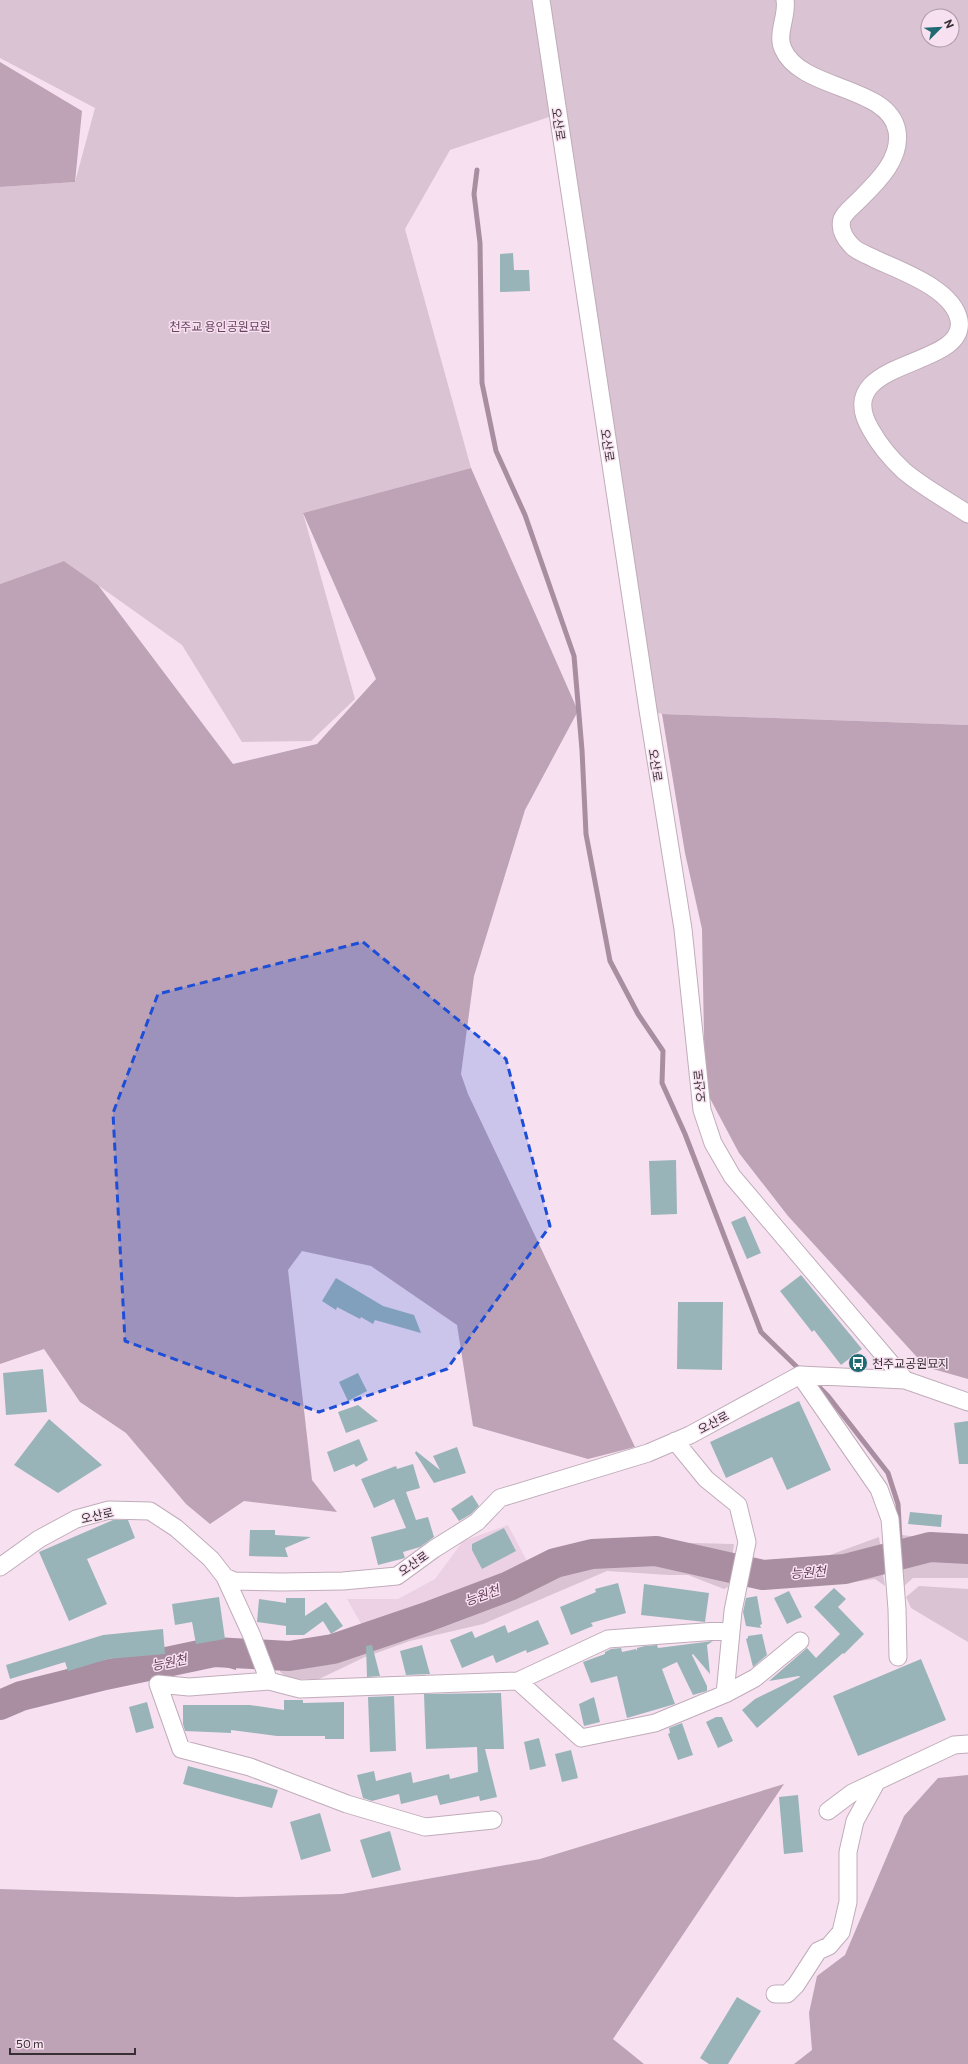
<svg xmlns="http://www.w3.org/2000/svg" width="968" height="2064" font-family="Commissioner,'Noto Sans KR',sans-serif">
<rect width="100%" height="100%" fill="#f7e1f0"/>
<!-- built -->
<path fill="#ecd1e5" d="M508,1525l20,38 -164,66 -17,-30h51l37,-20 28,-38z"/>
<!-- green -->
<path fill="#dac3d2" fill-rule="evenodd" d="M0,0h968v725l-306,-11 -14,-4 -90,-596 -108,36 -45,79 66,239 -168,45 52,186 -44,42 -69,1 -60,-97 -118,-84 -64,23v-397l75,-5 20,-74 -95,-50zM928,16h24v24h-24z
M902,1535l63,8 3,1v3l-38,-1 -28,6z
M879,1537l3,21 -38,9 -81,6 -14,-4 4,-10 24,6 50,-9z
M652,1542l82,2 -3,20 -21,-6 -51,-9 -69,2 -37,11 -45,23 -81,31 -95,31 -44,8 -17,-2 -5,-8 21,5 58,-9 91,-30 74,-31 23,-14 22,-8 41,-12z
M959,1552l9,2v24h-55l-10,9 -2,-30z
M655,1554l77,16 -4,17 -4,2 -36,-14h-19l-62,-4 -124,53 -73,17 -45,16 -46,22h-29l-9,-6 -7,-14h18l48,-8 170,-63 46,-21 39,-11z
M881,1561l4,25 -10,-7 -22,3 -33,-4 -56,6 -17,-3 3,-7 13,2 82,-5z
M919,1586l49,3v53l-57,-34 -5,-11z
M172,1658l-6,4c-52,10 -119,19 -166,41v-11c36,-14 76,-22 114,-27 20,-2 39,-3 58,-7z
M164,1666l3,6 6,2 -118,22 -55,21v-9l21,-8z"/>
<!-- forest -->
<path fill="#bda3b5" d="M0,62l82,49 -7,71 -75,5z
M471,468l107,243 -53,99 -51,166 -13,98 7,20 167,353 -47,12 -115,-33 -16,-101 -86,-59 -69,-15 -14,19 24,210 25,32 -93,-11 -34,23 -24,-20 -60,-71 -46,-31 -36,-53 -44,15v-780l64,-23 34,24 135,179 84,-20 59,-65 -73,-166z
M662,714l306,11v654l-42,-12 -138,-151 -49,-63 -34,-64 -3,-160 -17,-76z
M968,1775v289h-174l18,-14 -3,-37 8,-37 28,-21 59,-139 34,-38z
M784,1784l-171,255 31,25h-644v-175l237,8 105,-3 198,-35z"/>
<!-- water -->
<path fill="#a88ea0" d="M238,1643l-2,27 -14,-4 -37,1 -11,6 -9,-10 12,-5z"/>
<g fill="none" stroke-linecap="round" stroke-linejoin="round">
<!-- stream -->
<path stroke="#a88ea0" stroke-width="5" d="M477,170l-3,24 6,49 2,140 14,68 29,64 49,141 8,94 4,84 24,127 28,53 25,37 -1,32 23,51 76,198 40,39
M815,1383l13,13 60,77 10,31 2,37"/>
<!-- river -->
<path stroke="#a88ea0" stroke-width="30" d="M0,1705l21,-9 84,-21 109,-23 75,4 44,-7 94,-32 82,-31 46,-23 37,-9 64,-3 107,24 82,-6 85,-22 38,2"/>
</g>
<!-- building -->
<path fill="#99b4b8" d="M513,253l1,17h15l1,21 -30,1v-38z
M676,1160l1,54 -26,1 -2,-54z
M745,1216l16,37 -14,6 -16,-37z
M801,1275l61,74 -21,16 -27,-35 -2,2 -32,-41z
M336,1278l47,28 31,9 7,18 -46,-13 -2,4 -12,-7 -1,2 -23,-12 -1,3 -14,-9z
M678,1302h45l-1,68 -45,-1z
M43,1369l4,43 -41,3 -3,-42z
M358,1373l9,18 -19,10 -9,-19z
M799,1401l32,69 -44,20 -15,-33 -46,21 -16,-36z
M358,1405l20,16 -32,12 -8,-21z
M49,1419l53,46 -44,28 -44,-28z
M968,1421v43h-9l-5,-41z
M359,1439l9,21 -12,7 -2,-3 -20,8 -7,-20z
M457,1447l9,26 -32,10 -19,-30 1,-2 24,19 -7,-14z
M413,1464l7,24 -14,4 10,28 12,-3 6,20 -14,10 -17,5 2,6 -27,7 -7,-28 35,-9 -12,-29 -20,9 -13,-29 35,-13 1,3z
M472,1495l7,11 -8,8 -12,7 -8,-12z
M910,1512l32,3 -1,12 -33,-3z
M113,1520h15l7,18 -48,21 20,45 -38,17 -30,-69z
M504,1528l12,23 -34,18 -10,-19v-6z
M250,1530h25v5l36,2 -26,11 3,9 -39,-1z
M618,1583l8,30 -35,10 2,3 -22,9 -11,-28 36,-15 -1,-3z
M644,1584l65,9 -4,29 -64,-7z
M834,1588l12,11 -8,8 26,27 -20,20 -1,-1 -86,75 -15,-18 13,-11 45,-22 -1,-1 -30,5 38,-33 9,10 24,-24 -26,-27z
M789,1591l13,26 -15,7 -13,-26z
M757,1596l5,28 -2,1 1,3 -15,-2 -3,-14 3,-14z
M219,1597l6,42 -29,5 -4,-22 -17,3 -3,-21z
M286,1598h19v18l21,-14 17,24 -12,8 -8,-13 -19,14h-18v-9l-29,-4 2,-23 27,4z
M538,1620l11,24 -22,9 -1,-3 -30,13 -3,-8 -31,13 -12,-28 22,-9 3,7 30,-13 3,8z
M163,1629l2,25 -57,5 -40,12 -3,-9 -55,17 -4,-14 97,-30z
M762,1634l5,21 -14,12 -7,-28 2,-1v-2z
M713,1641l-6,4 3,29 -17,-20 -1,1 15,31v5l-14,4 -16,-33 -15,7 13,35 -48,14 -10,-42 -26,7 -8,-21 22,-8v-2l6,-3 10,-1 1,4 14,-3 1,2v-3l8,-2 12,-1 1,3z
M372,1645l8,31 -13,1 -1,-31z
M422,1645l8,29 -24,1 -6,-24z
M921,1659l25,61 -88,36 -25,-60z
M501,1693l3,56h-19l12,48 -17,4 -1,-5 -39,9 -3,-10 -36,9 -2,-10 -27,7 -9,-3 -6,-23 17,-4 2,10 35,-9 2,11 36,-9 1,5 28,-7 -1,-25 -51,2 -2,-55z
M394,1696l2,55 -26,1 -2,-55z
M594,1697l6,25 -16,4 -5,-22z
M284,1700h19v3l41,-1v37h-19v-3h-48l-46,-6v3l-46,-2 -2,-7v-19h67l34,5z
M147,1702l7,26 -18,5 -7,-26z
M716,1717h6l11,24 -15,7 -12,-26z
M682,1723l11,32 -15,5 -10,-26 2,-1 -1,-5z
M539,1738l7,28 -16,4 -6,-28z
M571,1750l7,28 -16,4 -7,-28z
M188,1766l90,24 -6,18 -89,-24z
M798,1795l5,57 -19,2 -5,-57z
M320,1813l11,38 -30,9 -11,-38z
M390,1831l11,39 -29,8 -12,-38z
M737,1997l24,14 -33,53h-19l-9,-6z"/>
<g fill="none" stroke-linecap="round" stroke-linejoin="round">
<defs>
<path id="minor" d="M541,0l107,710 35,219 19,181 11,33 19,33 173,204
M785,0c3,15 -9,34 -2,49 18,42 106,36 114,82 5,29 -22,53 -40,71 -5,5 -12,10 -15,17 -3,11 3,20 10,27 5,6 16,9 23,13 26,12 78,30 84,61 9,50 -131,37 -88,110 9,16 19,28 33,41 19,16 43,29 64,43
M800,1375l79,114 11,30 7,90 1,48
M0,1567l39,-28 37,-20 33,-9 41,1 26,17 35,31 14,18 9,4 48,1 61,-1 54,-5 37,-27 43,-27 23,-24 148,-45 42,-18 110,-60 105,5 63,22
M225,1577l27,59 17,45
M518,1681l63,57 74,-15 70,-29 8,-83 14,-69 -9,-37 -32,-26 -31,-38
M725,1694l30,-16 45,-37
M828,1811l24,-18 102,-48 14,-1
M493,1820l-68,7 -78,-23 -97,-37 -69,-18 -23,-65 31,3 80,-6 31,8 218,-8 90,-42 123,-9
M775,1994h12l9,-9 22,-34 11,-5 12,-14 7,-30v-50l7,-31 22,-40"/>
</defs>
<!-- minor casing -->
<use href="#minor" stroke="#c0acba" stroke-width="19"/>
<!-- minor -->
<use href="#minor" stroke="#fff" stroke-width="17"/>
</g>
<!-- marked area -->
<path fill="#1d4ed8" fill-opacity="0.2" stroke="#1d4ed8" stroke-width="3" stroke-dasharray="8 5" stroke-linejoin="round" d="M363,942l143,117 44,167 -103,143 -128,43 -194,-71 -12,-228 45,-119z"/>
<!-- icons -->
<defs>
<symbol id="bus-disc" viewBox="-11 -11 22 22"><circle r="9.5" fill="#1f6a72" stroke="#f7e1f0"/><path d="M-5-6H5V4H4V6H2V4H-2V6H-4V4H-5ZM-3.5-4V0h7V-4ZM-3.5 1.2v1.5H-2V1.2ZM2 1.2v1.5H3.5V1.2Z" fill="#fff"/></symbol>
</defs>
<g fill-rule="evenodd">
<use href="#bus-disc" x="847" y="1352" width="22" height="22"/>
</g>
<g text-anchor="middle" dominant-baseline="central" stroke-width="3" stroke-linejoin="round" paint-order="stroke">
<!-- street labels -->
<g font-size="12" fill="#372f34" stroke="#f7e1f0">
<text transform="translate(559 124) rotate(81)">오산로</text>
<text transform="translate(608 445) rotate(81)">오산로</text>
<text transform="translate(656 765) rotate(81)">오산로</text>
<text transform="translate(699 1086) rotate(-96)">오산로</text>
<text transform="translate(713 1422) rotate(-28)">오산로</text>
<text transform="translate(97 1515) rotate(-13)">오산로</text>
<text transform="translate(413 1563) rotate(-35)">오산로</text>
</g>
<!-- park labels -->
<g font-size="12" fill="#69415e" stroke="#f7e1f0">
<text x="220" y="326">천주교 용인공원묘원</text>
</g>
<!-- poi labels -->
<g font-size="12" fill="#372f34" stroke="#f7e1f0" text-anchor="start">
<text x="872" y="1363">천주교공원묘지</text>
</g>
<!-- water labels -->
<g font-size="13" font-style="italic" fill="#663e5b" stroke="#f7e1f0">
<text transform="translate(808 1572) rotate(-4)">능원천</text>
<text transform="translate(482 1595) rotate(-20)">능원천</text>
<text transform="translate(169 1662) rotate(-12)">능원천</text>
</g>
</g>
<!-- north arrow -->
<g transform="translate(940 28) rotate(66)"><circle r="19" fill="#f7e1f0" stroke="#aa9aa5"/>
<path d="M0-3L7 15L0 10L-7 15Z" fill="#1f6a72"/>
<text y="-6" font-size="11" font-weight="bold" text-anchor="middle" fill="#372f34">N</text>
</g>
<!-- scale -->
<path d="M10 2048v6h125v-6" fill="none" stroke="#372f34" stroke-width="2"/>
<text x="16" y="2048" font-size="12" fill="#372f34" stroke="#f7e1f0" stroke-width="3" paint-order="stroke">50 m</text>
</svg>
